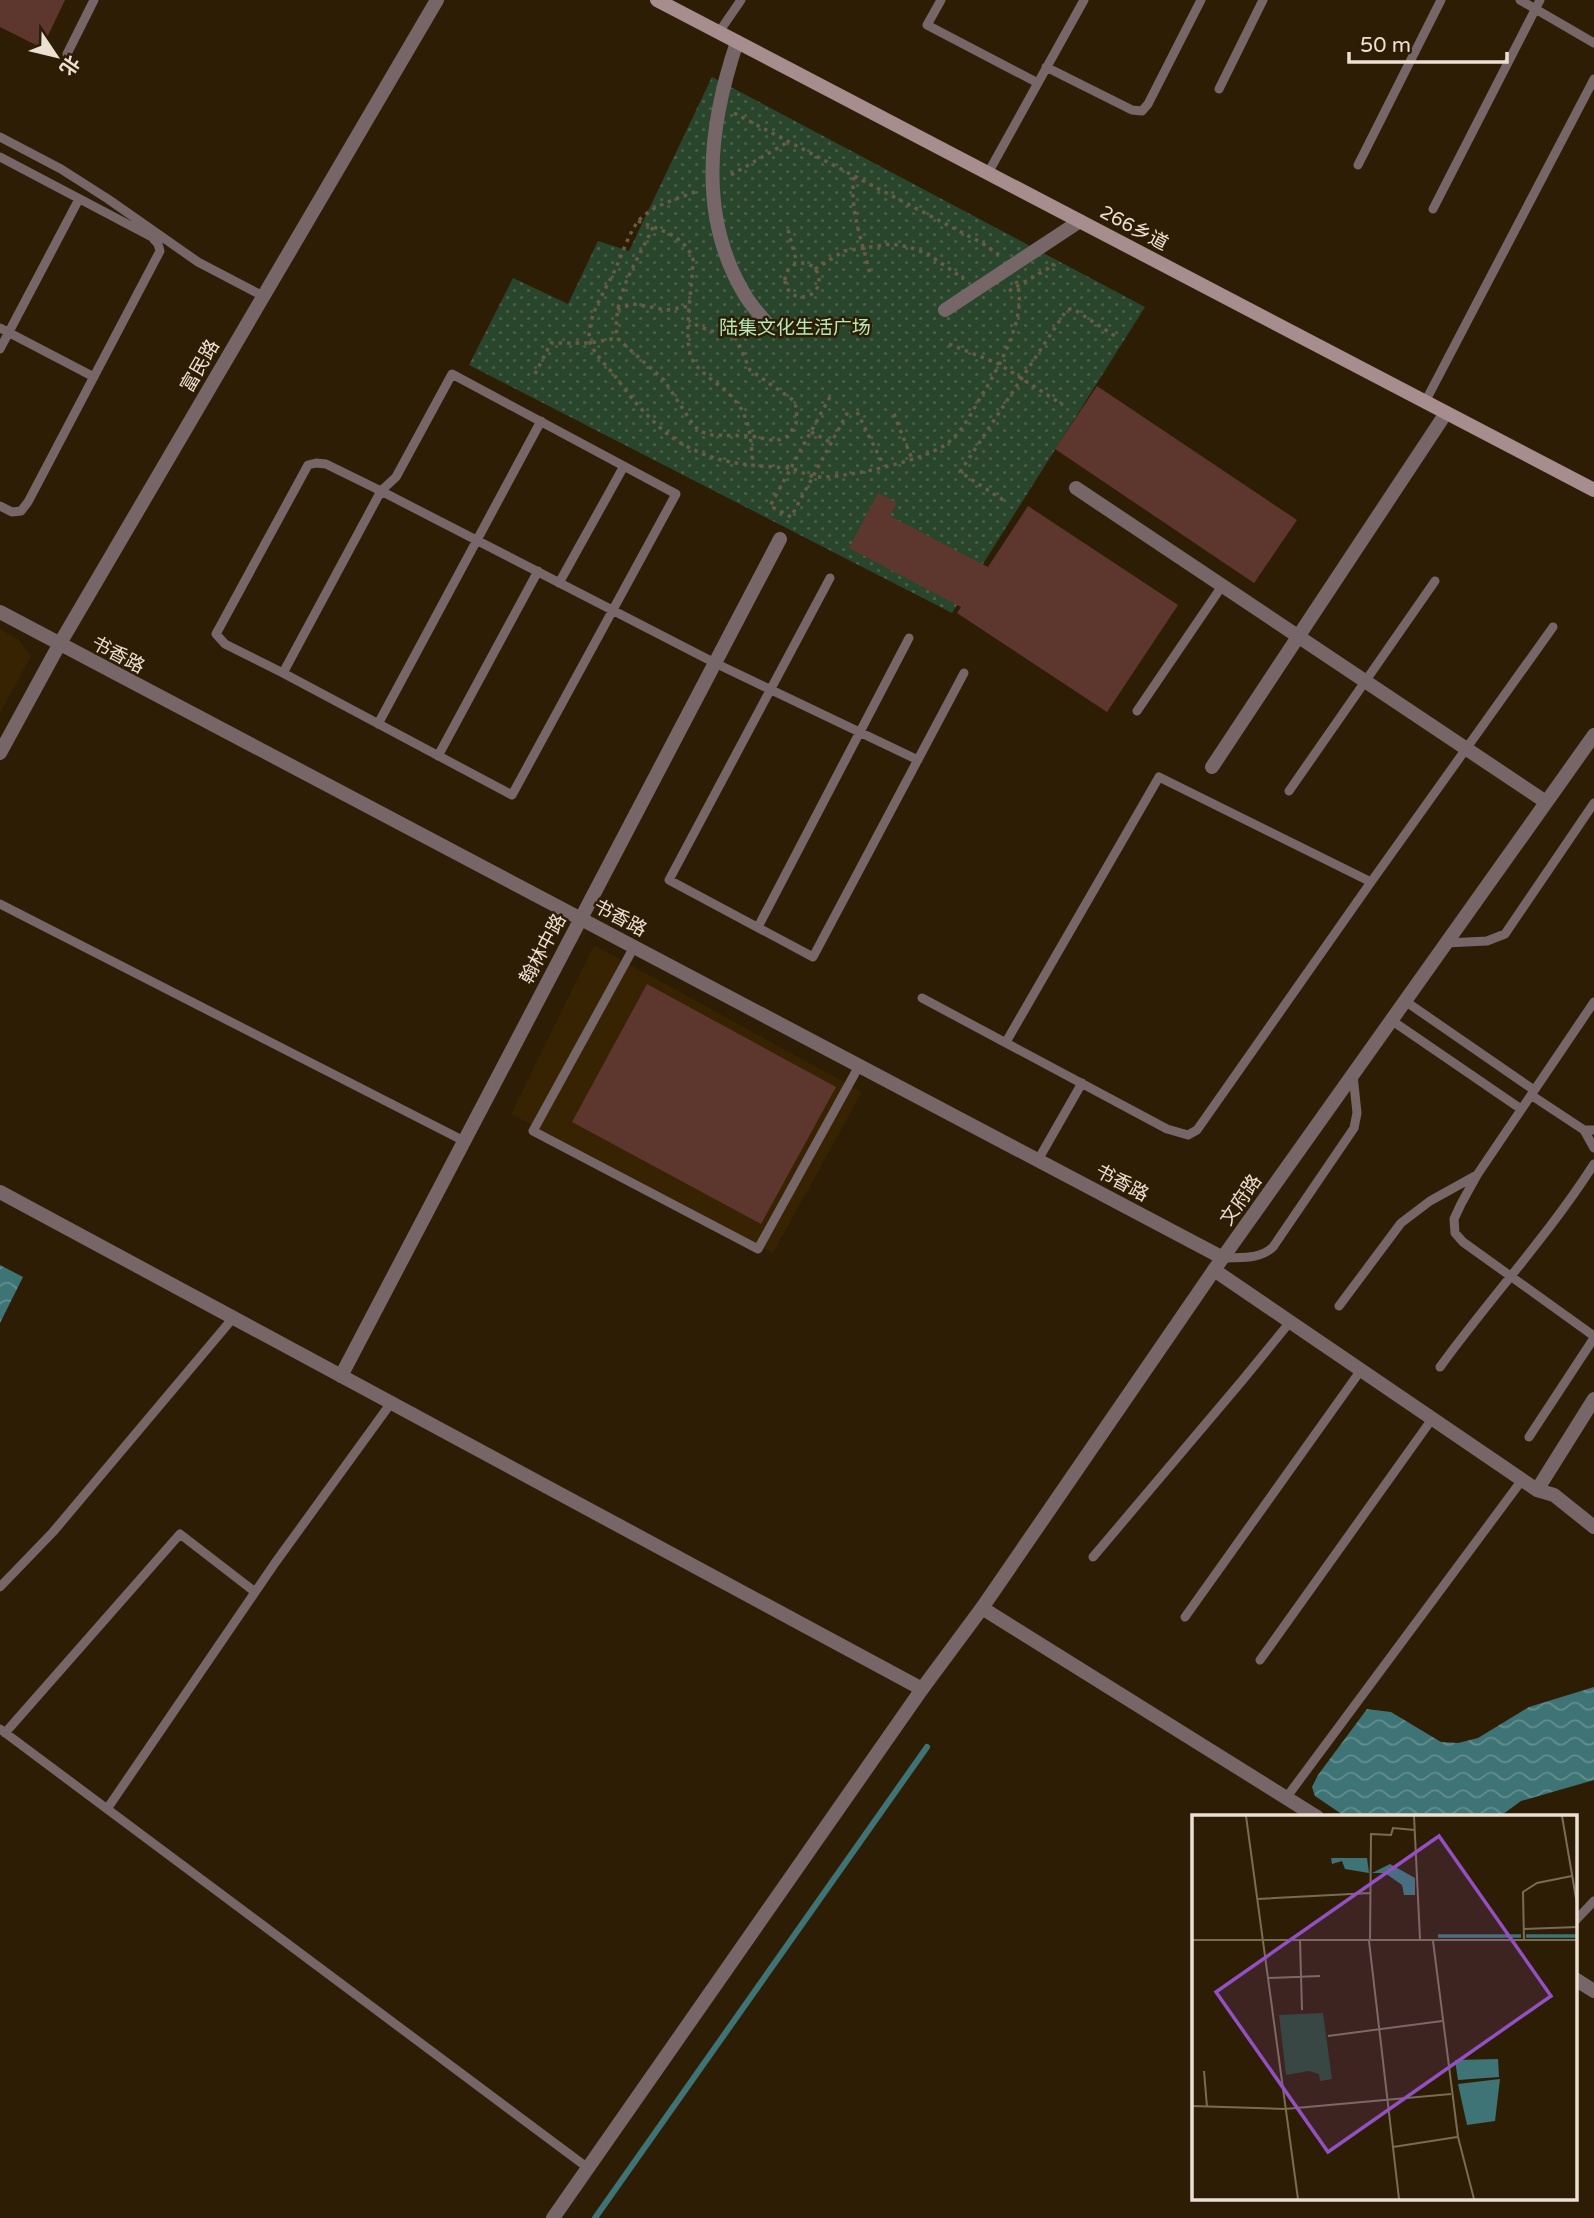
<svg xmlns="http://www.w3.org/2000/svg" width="1594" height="2218" font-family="'Varela Round','Noto Sans SC',sans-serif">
<defs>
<pattern id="garden-dots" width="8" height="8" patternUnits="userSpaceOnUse" patternTransform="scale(1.75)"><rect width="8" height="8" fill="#29462d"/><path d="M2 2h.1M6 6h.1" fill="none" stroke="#48604b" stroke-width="1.8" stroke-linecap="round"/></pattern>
<pattern id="water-waves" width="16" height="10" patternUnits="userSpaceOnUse" patternTransform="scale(1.75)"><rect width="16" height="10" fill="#3e7476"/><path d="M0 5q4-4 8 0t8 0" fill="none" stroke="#638e8f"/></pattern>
</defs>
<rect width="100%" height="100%" fill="#2e1d05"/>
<!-- built -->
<path fill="#372202" d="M0,629l19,11 12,16 -31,57z
M594,945l268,147 -89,161 -262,-139z"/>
<!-- garden -->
<path fill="url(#garden-dots)" d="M712,77l433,230 -193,306 -483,-248 44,-87 55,26 30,-63 31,10z"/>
<!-- water -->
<path fill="url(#water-waves)" d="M0,1265l23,12 -23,46z
M1594,1687v93l-73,21 -22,16h-153l-31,-21 -3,-9 6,-12 49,-66 24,3 50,30 17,1 20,-5 51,-31z"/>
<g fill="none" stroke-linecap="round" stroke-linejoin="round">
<!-- stream -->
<path stroke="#3e7476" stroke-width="6" d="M595,2218l332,-471"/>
</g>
<!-- building -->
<path fill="#5d372d" d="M0,0h65l-23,48 -42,-21z
M1097,386l200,134 -43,63 -199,-134z
M878,493l19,10 -7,13 98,51 40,-61 150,99 -71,107 -150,-99 4,-6 -112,-59z
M647,984l189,103 -75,137 -189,-102z"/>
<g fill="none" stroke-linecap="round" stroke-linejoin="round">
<!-- path -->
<path stroke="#6a5b46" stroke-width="3.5" stroke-dasharray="3.5 5" stroke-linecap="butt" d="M734,113l248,130 17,12
M731,175l57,-33
M854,177c-5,33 9,66 16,97
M695,192c-19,7 -41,13 -56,28 -10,12 -18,38 -25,52 -9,19 -29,48 -24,70 3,11 18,25 25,34 18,25 43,55 71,70 36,19 63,19 102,22 11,1 19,9 30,9 29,1 110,-17 131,-35 16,-13 25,-35 36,-52 16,-27 44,-78 31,-109
M638,221c22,9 46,14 55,38 0,27 -10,73 -2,97 4,12 15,19 25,27 34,26 34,43 37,84
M653,227c-17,37 -41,69 -36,111l47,42 30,46 8,6 10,3 39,1 25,5 12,-5 8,-12 1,-15 -4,-9 -43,-30 -13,-30 -11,-8h-11l-15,-5 -11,-6
M788,230l9,33
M785 280a17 17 0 1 1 34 0a17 17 0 1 1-34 0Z
M815,269l29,-18 47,-7 18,3 19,7 36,25
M1009,291l45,-26 -6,-3
M617,309l16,-5 34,6 23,-4
M949,344l50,20 64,41
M535,374l16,-31h39l27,-5
M830,397l-60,109 21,11 59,-109
M857,412l27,54
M894,414l18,45
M811,432l21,11
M1003,500l-43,-28 106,-161 4,-2 5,1 40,26"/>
<!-- service -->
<path stroke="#766667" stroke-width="9" d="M941,0l-14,25 111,58
M1520,0l74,43
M719,32l22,-32
M67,54l27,-54
M1046,67l86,43 10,1 6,-7 53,-104
M1219,89l44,-89
M0,137l61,32 47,30 90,63 65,34
M0,157l152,80 6,7 2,7 -132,251 -7,9 -9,1 -12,-6
M1358,165l83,-165
M988,173l96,-173
M1433,209l107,-209
M0,328l94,49
M0,349l79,-150
M452,374l224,120 -164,301 -229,-122 98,-182 15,-14z
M1425,402l169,-323
M830,578l-161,302 144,77 151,-284
M559,583l65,-117
M283,673l-58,-29 -9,-10 92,-169 8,-2 10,1 55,27 334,172 203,97
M1137,711l85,-125
M378,724l163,-303
M438,756l100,-185
M1289,791l146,-210
M0,904l464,237
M758,927l151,-289
M1446,943l41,-2 18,-7 89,-131
M634,947l-101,184 225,118 101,-183
M922,998l245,131 21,6 9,-5 174,-248
M1405,1001l129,89
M1594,1002l-117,173 -16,29 -7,15 1,14 8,9 131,94
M1391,1020l130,89
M1006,1042l153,-265 212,105 182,-255
M1531,1095l53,35h10
M1584,1130l10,18
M1038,1160l44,-77
M1223,1258c19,-1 36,2 50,-11l81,-119 3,-15 -4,-38
M1339,1306l62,-83 29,-22 45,-25
M1440,1367c50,-69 108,-131 154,-203
M1529,1437l65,-99
M1093,1557l148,-175 49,-60
M0,1587l53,-55 180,-214
M1185,1617l176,-247
M1260,1660l172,-241
M0,1729l588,439
M5,1733l175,-199 75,58
M1286,1798l236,-318
M107,1809l168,-246 116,-160
M1575,1921l19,-20"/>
<!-- pedestrian -->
<path stroke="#766667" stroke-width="14" d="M737,42c-28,83 -40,174 8,253 6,11 16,20 23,30
M945,310l135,-89"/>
<!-- minor -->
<path stroke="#766667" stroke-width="14" d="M1076,488l470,314
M1212,767l234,-354
M1214,1270l323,220 17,5 40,32
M341,1376l439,-837
M1537,1490l57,-91
M982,1608l335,209
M1575,1979l19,12
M553,2218l369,-529"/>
<!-- tertiary -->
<path stroke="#766667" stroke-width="14" d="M0,612l1223,646
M0,753l59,-108 378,-645
M0,1192l922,497 60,-81 232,-338 380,-535"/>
<!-- secondary -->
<path stroke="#a78d8e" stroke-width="14" d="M657,0l937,490"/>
</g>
<g text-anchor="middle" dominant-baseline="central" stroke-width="5" stroke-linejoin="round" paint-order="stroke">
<!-- street labels -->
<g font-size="19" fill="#ece0d2" stroke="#2e1d05">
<text transform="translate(1134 228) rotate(28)">266乡道</text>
<text transform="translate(200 366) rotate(-60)">富民路</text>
<text transform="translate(118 655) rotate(28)">书香路</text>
<text transform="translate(620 918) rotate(28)">书香路</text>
<text transform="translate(543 949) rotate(-62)">翰林中路</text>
<text transform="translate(1122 1183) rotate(28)">书香路</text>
<text transform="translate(1241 1200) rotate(-55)">文府路</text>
</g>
<!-- park labels -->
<g font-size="19" fill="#b2eab9" stroke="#2e1d05">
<text x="795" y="328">陆集文化生活广场</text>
</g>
</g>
<!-- overview -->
<g transform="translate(1192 1815)">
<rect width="385" height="385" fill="#2e1d05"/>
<path d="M131,198l9,66 -12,2 -1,-7 -10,-3 -23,4 -7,-60z" fill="#29462d"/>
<path d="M139,43h36l2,15 -24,-4 -3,-8 -10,3zM198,49l25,14v17h-11l-2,-10 -17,-12h-13zM306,244l1,18 -41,3 -3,-20zM308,264l-5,42 -28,4 -9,-41z" fill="#3e7476"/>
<path fill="none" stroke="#3e7476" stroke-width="3.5" d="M246,121h83M334,121h51"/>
<path fill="none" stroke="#7a6b57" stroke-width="2" d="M54,1l52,383M222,1l6,123M370,1l15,88M65,84l113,-6M331,114l54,-2M0,125h385M108,125l2,70M177,126l30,258M178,126l1,-107 20,1 2,-7 22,2M241,126l25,196 16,62M332,126l-1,-49 14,-9 35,-7M76,163l52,-2M136,221l114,-15M12,256l3,36M0,291l93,3 166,-15M201,332l64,-10"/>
<path fill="#9250c3" fill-opacity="0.15" stroke="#9250c3" stroke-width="3.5" d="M247,21l112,160 -223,156 -112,-160z"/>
<rect width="385" height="385" fill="none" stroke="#ece0d2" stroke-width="3.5"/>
</g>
<!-- north arrow -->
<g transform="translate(56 56) rotate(125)" stroke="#2e1d05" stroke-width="5" paint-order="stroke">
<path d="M0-5L12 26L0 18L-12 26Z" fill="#ece0d2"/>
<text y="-10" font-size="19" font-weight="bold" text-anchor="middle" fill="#ece0d2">北</text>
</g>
<!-- scale -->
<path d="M1349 52v10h158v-10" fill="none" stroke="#ece0d2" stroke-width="3.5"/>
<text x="1360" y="52" font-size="21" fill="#ece0d2" stroke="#2e1d05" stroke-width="5" paint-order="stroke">50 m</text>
</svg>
